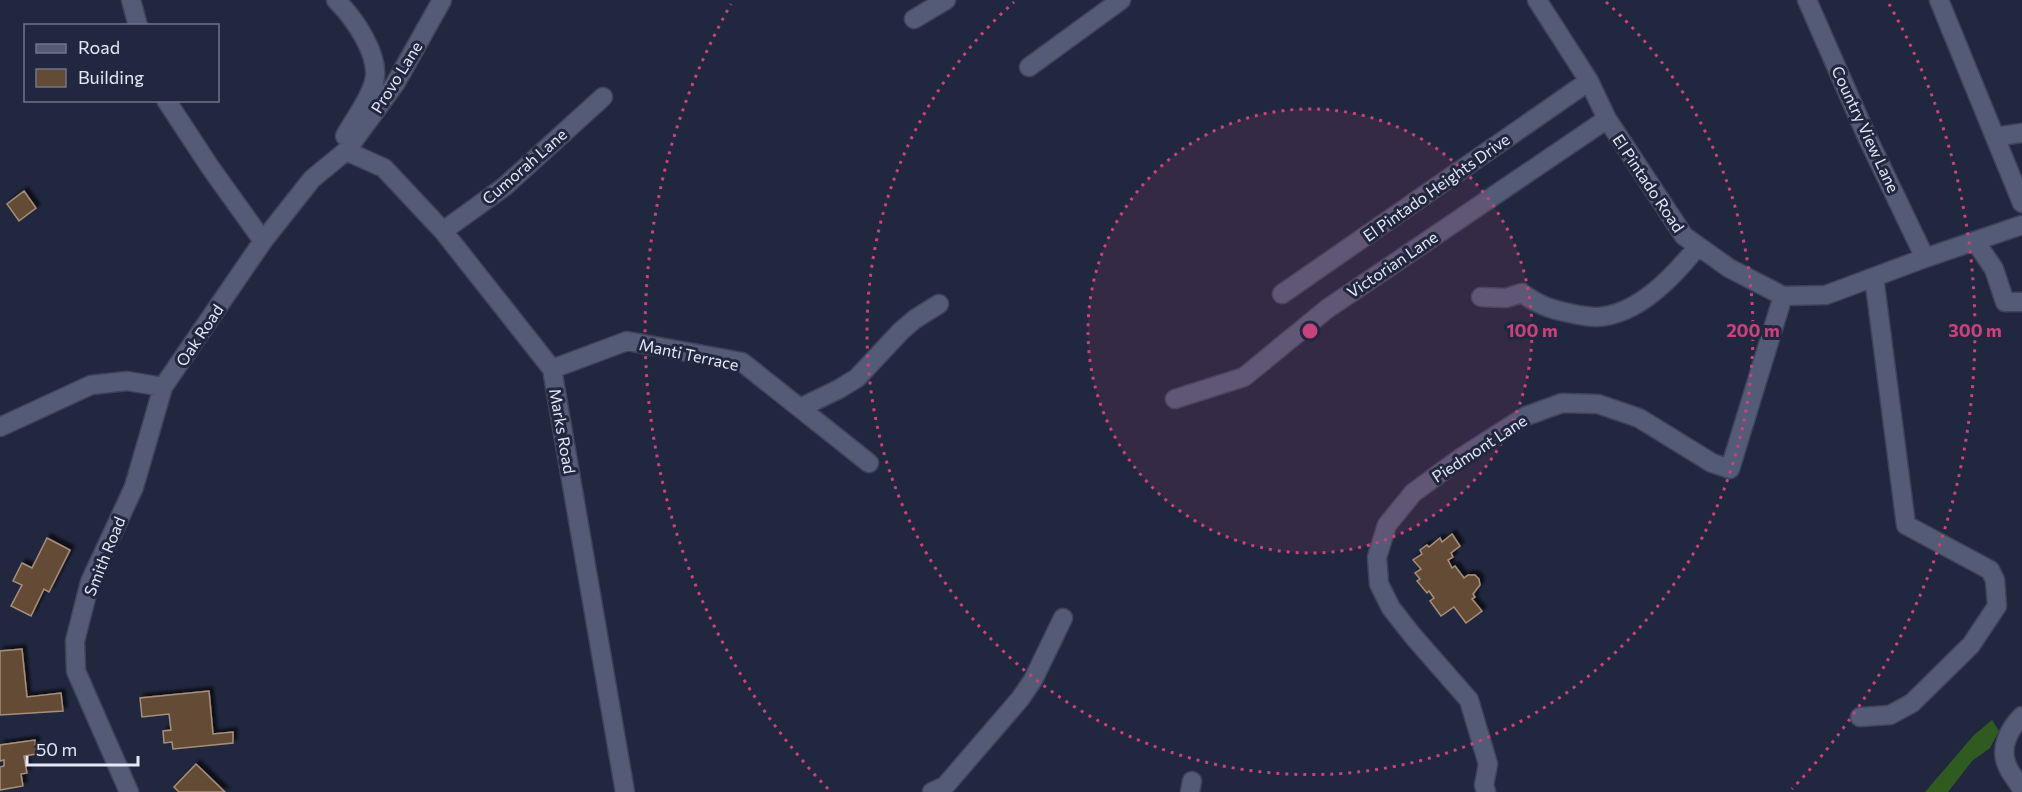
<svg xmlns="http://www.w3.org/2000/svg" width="2022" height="792" font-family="Commissioner,sans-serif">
<defs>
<filter id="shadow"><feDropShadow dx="4" dy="-4" stdDeviation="1.5" flood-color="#0009"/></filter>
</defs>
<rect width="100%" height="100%" fill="#21273f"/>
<!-- forest -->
<path fill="#2f5a20" d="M1992,720l7,11 -9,17 -18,13 -24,31h-23l49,-57z"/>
<!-- building -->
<path fill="#634b36" stroke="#a98f78" stroke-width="1.5" filter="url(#shadow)" d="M24,191l12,17 -17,13 -12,-17z
M1452,534l8,12 -9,7 2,4 -5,3 4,8 3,-2 9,12 4,-3h7l4,4 1,6 -7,9 2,3 -3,2 10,12 -16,12 -12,-16 -13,9 -11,-15 4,-3 -5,-7 -2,2 -10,-12 3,-2 -5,-6 6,-4 -8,-9 9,-6 -2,-4 7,-5 2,2 11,-9 2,4z
M47,538l23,12 -21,42 -5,-3 -13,27 -20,-10 11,-21 -9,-4 9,-18 10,5z
M22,649l5,48 34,-4 2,18 -63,4v-64z
M209,691l4,43 20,-2v11l-60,6 -1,-7 -8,1 -1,-12 8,-1 -2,-16 -27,3 -2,-19z
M35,740l1,14 -12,2 3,17 -6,1 2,12 -23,4v-23l4,-1v-6l-4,1v-16z
M196,764l29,28h-46l-5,-5z"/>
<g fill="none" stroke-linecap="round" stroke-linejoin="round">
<defs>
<path id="minor" d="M131,0l7,26
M336,0c18,18 45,56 38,82 -5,19 -20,37 -29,54
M1537,0l52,81 18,38 77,117 45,32 54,28 43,-1 99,-37 97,-33
M1807,0l61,139 57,119
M1939,0l83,203
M914,19l32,-19
M1029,67l92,-67
M166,100l44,67 53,74
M1995,137l27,-4
M346,151l38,17 59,63 109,138 73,423
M443,231l61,-44 99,-90
M1975,241l19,28 11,33h17
M1282,294l307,-213
M1481,297l25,1 16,-5c16,12 28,16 47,20 9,2 19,4 28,4 41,-2 77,-41 101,-71
M552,369l75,-28 115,21 127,101
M1175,399l69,-22 83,-68 280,-190
M800,408l39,-19 18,-11 44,-47 14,-12 24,-15
M0,427l91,-42 36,-4 36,6 100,-146 49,-62 34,-28 49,-67 47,-84
M2022,716c-12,12 -23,31 -15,49 3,9 11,16 15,25
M1860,717l30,-2 22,-12 59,-58 26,-39 -2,-26 -5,-10 -84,-45 -32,-248
M129,792l-53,-121 -1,-30 15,-59 44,-95 29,-100
M932,792l13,-6 75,-87 13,-19 30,-62
M1190,792l2,-11
M1486,792l-2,-7 4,-21 -19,-64 -56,-64 -22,-28 -12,-24 -2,-27 10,-32 26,-32 49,-36 64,-41 36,-13 36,1 41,14 73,45 18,6 53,-173"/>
</defs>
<!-- minor casing -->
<use href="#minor" stroke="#3e4458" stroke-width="21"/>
<!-- minor -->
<use href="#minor" stroke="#535b76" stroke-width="18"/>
</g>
<!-- distance rings -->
<circle cx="1310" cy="331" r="222" fill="#c9427b" fill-opacity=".12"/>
<g fill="none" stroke="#c9427b" stroke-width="3" stroke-dasharray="3 6">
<circle cx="1310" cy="331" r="222"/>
<path d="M1606 2A443 443 0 1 1 1014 2"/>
<path d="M828 789A665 665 0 0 1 731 4M1889 4A665 665 0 0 1 1792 789"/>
</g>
<g text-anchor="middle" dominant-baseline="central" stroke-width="6" stroke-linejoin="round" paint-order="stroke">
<!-- street labels -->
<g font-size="16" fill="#e4e9f9" stroke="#21273f">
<text transform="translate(396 77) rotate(-58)">Provo Lane</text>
<text transform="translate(1866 129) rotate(65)">Country View Lane</text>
<text transform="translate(524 166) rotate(-41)">Cumorah Lane</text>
<text transform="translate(1649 183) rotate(56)">El Pintado Road</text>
<text transform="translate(1436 187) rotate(-35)">El Pintado Heights Drive</text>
<text transform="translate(1392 264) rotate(-34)">Victorian Lane</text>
<text transform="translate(199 335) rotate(-56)">Oak Road</text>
<text transform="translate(689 354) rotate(12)">Manti Terrace</text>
<text transform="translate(563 431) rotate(80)">Marks Road</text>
<text transform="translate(1479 448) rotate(-33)">Piedmont Lane</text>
<text transform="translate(104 556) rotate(-68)">Smith Road</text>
</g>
</g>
<circle cx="1310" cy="331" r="9" fill="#c9427b" stroke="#21273f" stroke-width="3"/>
<g font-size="18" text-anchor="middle" font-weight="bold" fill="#c9427b" stroke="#21273f" stroke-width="6" stroke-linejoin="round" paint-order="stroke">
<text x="1532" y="337">100 m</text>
<text x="1753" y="337">200 m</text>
<text x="1975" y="337">300 m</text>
</g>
<!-- legend -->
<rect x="24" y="24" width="195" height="78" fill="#21273f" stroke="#6f7589" stroke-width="1.5"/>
<rect x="36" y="44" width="30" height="9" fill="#535b76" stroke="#6f7589" stroke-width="1.5"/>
<text x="78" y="54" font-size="18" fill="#e4e9f9">Road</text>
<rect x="36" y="69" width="30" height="18" fill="#634b36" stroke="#6f7589" stroke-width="1.5"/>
<text x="78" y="84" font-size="18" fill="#e4e9f9">Building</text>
<!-- scale -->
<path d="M27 756v9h111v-9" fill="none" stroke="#e4e9f9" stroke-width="3"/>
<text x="36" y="756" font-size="18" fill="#e4e9f9" stroke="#21273f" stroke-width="4.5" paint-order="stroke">50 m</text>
</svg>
